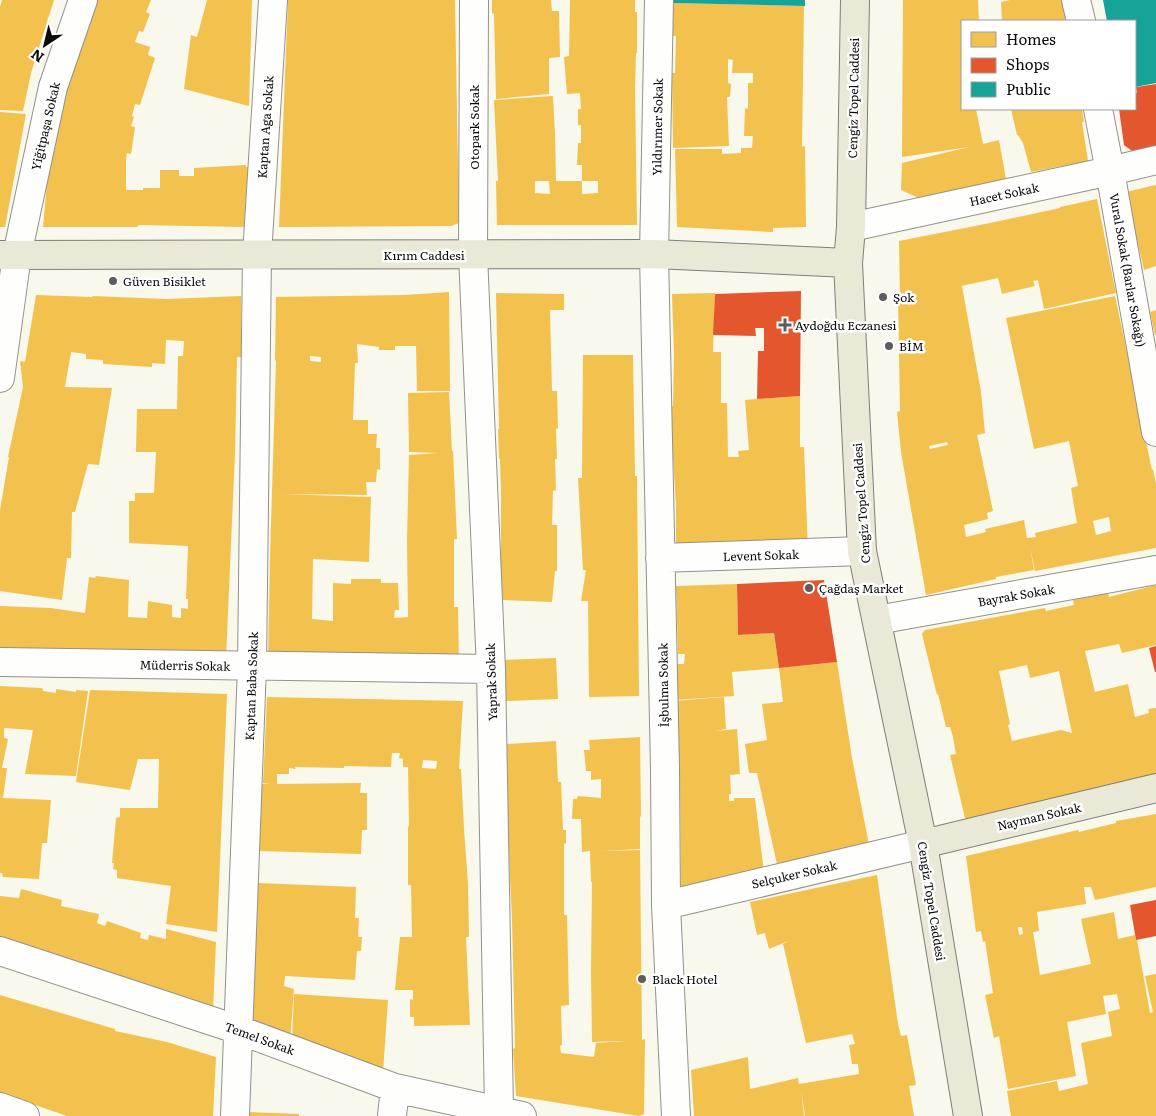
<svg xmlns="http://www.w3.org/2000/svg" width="1156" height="1116" font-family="Literata,serif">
<rect width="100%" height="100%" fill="#f9f8ec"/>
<!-- homes -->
<path fill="#f2c14e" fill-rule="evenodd" d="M2,0h52l-23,73 -8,38 -23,-1v-103z
M92,0h59l-5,12 4,2 -7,18 -4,-1 -4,11 15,5 -2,8 7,3 -15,47 -5,-1 -3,12 2,1 -3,9 4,1 -4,27 -4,-1 -1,7v30h17v-2h17v-18h19v6h15v-8l52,-3v2h2l-4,60 -105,-2 -2,2h-94l7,-78 12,-56z
M207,0h45l-3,106 -65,-17 7,-54 6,2z
M288,0h167l4,223 -8,3 -172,1z
M492,0h59l1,11h7l1,46 -11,1v36l-53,5 -2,-86 -2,1z
M570,0h65v12h2v41h-1l-1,36 2,136h-140l-1,-44h2l-4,-81 59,-4 2,39 1,46h26v13l16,-1v-12h-16v-16h-5l1,-22h3v-18h-3v-16h3l-1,-16 -13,1 -3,-37 5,-1zM535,181h14l1,13 -15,-1z
M903,0h75l1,21h-17v88h14l7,35 16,-4 7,39 -85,20 -20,-9 1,-27 67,-16 -67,10z
M1010,0h54l6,21h-68l-1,-19z
M673,3l131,3 -2,141 3,-1 1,81 -33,1v4l-96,-5 -2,-78h47v5l19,-1v-5h11l1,-12h-9l1,-28 3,1v-26h5v-10h-21l1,-13 -5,-1v24l3,1 -1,13h-3l2,49 -56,2 -1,-75h3l1,-37h-3z
M1011,109h71l2,13h-2l6,39 -57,11 -8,-29 -5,-8h-1z
M0,112l26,2 -21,113h-5z
M1156,185v81l-12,4 -18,-78z
M1097,199l19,94 -72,16 -6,-29 -5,1 2,5 -33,8 -4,-16 -41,9 5,-1 19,106 4,41 -8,2 16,76 -6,2 1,6 -24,6 2,12 20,-5 -1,-3 39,-9 3,18 9,-1 -1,-4 42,-10 -6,-35 7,-2 -9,-45 -35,8 -28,-131 109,-22 37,174 1,-1 3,15v64l-121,23 -5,-24 4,23 -38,7v2l-70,16 -25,-143 -4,-40 3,-1 -2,-112h2l-1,-58 86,-17 75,-16v-1zM947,442l1,3 -18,4 -1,-3zM1109,517l2,14 -15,4 -3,-14z
M449,292l1,99h-33l-1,-45h-21v4h-16v-3l-22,-3 1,19h-3l-2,57h15v14h9l-1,14h4v22l-3,-1 -1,13h-10l1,13 -86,-1 90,3 -2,65 -56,-3 -1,60 21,2v-38l18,1v-5h30v4h17l1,27h-4l-1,8 14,-1 -1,-76 2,-86 29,-2 -29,-1 -1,-59 41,-1 3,59h1l4,88h-3v68h4l1,56 -191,-2 2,-104 6,-196 -1,-1 1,-63 129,-2zM310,356l11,1v5l-11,-1z
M496,293l68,1v16h-14l2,81h5l1,38 -2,-1 1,31h-2l1,32 -3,-1 -1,35h5v46h-2l-3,31 -51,-2v-110l-1,-31h-1l-1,-30h1z
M715,293l-2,59h8v51h6l1,54h11l-1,-6 11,-1 -4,-50 55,-4v51h4l4,105 -132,2v-47l-3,-51 -2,-1v-49h2l1,-51 -2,-61z
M36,295l56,2 1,-1 73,3 75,-3v61h-4l-2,96 -9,205 -226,-3v-49l51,2 34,5 4,-36 6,1 1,-2 33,4 -1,37 19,1 1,-17 24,4v12l9,1v-10l7,1v-10h-2l2,-53 -59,-3v-42h6v-8h19l2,-41h-20l1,-43h40l1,-53h5l1,-15 -18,-1 -1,24 -13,-1v4l-49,-3v-4l-17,-1v-5l-15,-2 -6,35 47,1 -13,77 -11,-1 -13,48h-3l-1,46h-4l-5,42 -62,-9v-81l9,-53h-1l15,-70 -3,-26 5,1z
M1156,310v25h-1l-5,-23z
M583,355h50l2,121h2l2,220 -50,1 -1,-96h-7l5,-31h-3l-5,-92h4z
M737,584l1,51 36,-2 5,35 -47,4 2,24 -59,4v-36h9l1,-10h-7l-2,-68z
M1156,585v60l-34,8 -3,-9 -34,7 10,41 33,-8 7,33 14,-4 -1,-4 8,-1v72l-186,41 -5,-3 -15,-63 6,-1 -3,-17 -3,-10h-4l-8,-33 -1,1 -15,-61 3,-4 120,-22 1,3 28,-6 -1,-5 35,-7 1,4zM1027,665l3,13 29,-7 13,62 -11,-3 -49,11 -4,-16 2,-1 -11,-53z
M556,658l2,41 -53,2 -2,-41z
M837,662l15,96 18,92 -92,19 -21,-96h-8l-4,-29 22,-4 -5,-36 21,-2 -4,-34z
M0,686l41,2 2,1v2l13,2v-4l20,3v-2l12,1 -12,85 -51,-2 8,-44 -29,-2v10l4,1 -6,29h5l-4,30 48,2 -4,43h-5l-3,36 -36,-2 -1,-4h-2z
M90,690l137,4 -10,238 -51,-8 5,-38 -54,-8v-8l-4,-1 1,-6h-2l4,-45 4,-1v-9h38l1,-49h-21l-8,31 -54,-8z
M267,697l196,4 -4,68h2l3,60 4,55 1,53h-3l4,88 -56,1v-9h-4v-18l3,1v-10h-18l5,-53h12l-1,-52h-3v-59l1,1 -1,-60h-5v-8l-4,-1 1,-5h-8l-1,14 -47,-1v2l-49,-1 1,2 -7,-1v6h-12v10l84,-1 -1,10h7v37h-5l-1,24 -102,-3 3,-67h8l-7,-1zM423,760l14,1 -1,8 -14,-1z
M724,697l2,32 -11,2 22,-2 3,45 -10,1 1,19h-2v7h5v-3h21l9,75 -83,15 -1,-110 -2,-44h-1l-3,-33z
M640,737l1,80 -1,-1v33l-39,2 39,-1 2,190 3,-1 -1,75 -5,2 -123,-20 -3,-47 2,-1 -3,-128 -3,-66h-1l-2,-68h2l-2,-42 50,-3 2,41h3l2,48h3v13l-2,1v71h3l2,90 -8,1 1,39 -2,1 1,7 33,4 2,-14 29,-2 -33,1 -1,-69 1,-91h-1l-1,-31 -8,1 -1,-33h-9l1,-20h4l1,-3 23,2v-19l-10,1v-9h-5l-2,-21h6l-1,-10z
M1156,814v73l-61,13 -4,-13h-7l2,17 -49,8 2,19 -6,1 7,43 51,-11 -10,-45 33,-7 4,27 17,-4 1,5h1l13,73 3,-1 -8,-36 11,-2v142h-145l-4,-25 50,-10 2,10 29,-7 -7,-41 31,-7 -4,-24 12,-3 -3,-15 -14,2 3,18 -39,8 9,54 -68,13 -9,-53 -5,2 -9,-43 8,-2 -8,-52 -2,1 -2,-11 -5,1 -10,-76 112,-26 1,2 37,-9v-2zM1018,927h4l1,7 -4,1z
M877,875l21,149 3,12 6,-1 9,50 -7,1 5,30h-109l-4,-26 3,26h-110l-3,-46 57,-13 2,32 48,-11 1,6 60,-10 -1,-10h-6l-3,-19 6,-1 -3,-10 -46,9 -23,-99 5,-3 -19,8 -4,-16 -8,2 -7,-33z
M258,883l98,4 -1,31h4l-1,19h4l-1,14h-4l-2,29 -70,-4 -1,10 10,3 -4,53 -40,-16 4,-52z
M21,889l41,11 -1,6 38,8 -2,9 8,3 2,-5 34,12 -1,5 8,2 1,-5 17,4v-10l50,13 -3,68 -77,-25 -50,-21 -86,-20v-48l19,2z
M294,994l94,6 -5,72 -91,-30z
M0,995l115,34v2l52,11 49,15 -3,59h-146l-67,-23z
M249,1112l50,2v2h-50z"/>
<!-- shops -->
<path fill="#e4572e" d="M1156,84v62l-24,5 -8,-6 -5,-36h16v-16h2l-1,-6z
M801,291l-1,105 -43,3 1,-48h6v-23h-9l1,8 -43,-1 2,-41z
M824,580l13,82 -58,6 -5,-35 -36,2 -1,-51z
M1156,646v26h-1l-6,-24z
M1156,900v36l-20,4 -6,-35z"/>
<!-- public -->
<path fill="#17a398" d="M673,0h132v6l-132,-3z
M1103,0h53v83l-21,4v-66h-28z"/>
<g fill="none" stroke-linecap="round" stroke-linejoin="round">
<defs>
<path id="minor" d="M474,0l-1,255 18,414 8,441
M659,0l-5,254 11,514 1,137 10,211
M1076,0l5,21
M1098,109l12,62 46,261
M851,227l259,-56 46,-11
M0,378l17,-123 36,-168 30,-87
M660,558l202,-7
M877,620l279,-50
M0,662l491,7
M666,905l257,-61
M0,951l239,79 156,58 127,28
M0,1107l25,9
M235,1116l17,-450 5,-411 16,-255
M392,1116l3,-28"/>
<path id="major" d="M855,0l-4,227 -3,36 14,288 61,293 45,272
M0,255l654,-1 194,9
M923,844l233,-56"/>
</defs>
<!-- minor casing -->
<use href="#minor" stroke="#92918c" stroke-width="30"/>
<!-- major casing -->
<use href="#major" stroke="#7f7e79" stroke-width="30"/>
<!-- minor -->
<use href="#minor" stroke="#fefefc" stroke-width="28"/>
<!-- major -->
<use href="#major" stroke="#eae8d7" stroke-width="28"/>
</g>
<!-- markers -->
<g fill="#5e5d59" stroke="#fff" stroke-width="2">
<circle cx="113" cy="281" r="5"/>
<circle cx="883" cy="297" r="5"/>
<path d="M782.5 317.5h5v5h5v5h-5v5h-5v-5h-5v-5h5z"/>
<circle cx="889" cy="346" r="5"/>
<circle cx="809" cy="588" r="5"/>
<circle cx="642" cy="979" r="5"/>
</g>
<g text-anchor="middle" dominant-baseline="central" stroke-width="5" stroke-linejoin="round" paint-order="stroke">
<!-- street labels -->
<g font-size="12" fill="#0a0a0a" stroke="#fff">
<text transform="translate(853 98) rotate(-89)">Cengiz Topel Caddesi</text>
<text transform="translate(45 126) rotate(-77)">Yiğitpaşa Sokak</text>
<text transform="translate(265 127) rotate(-86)">Kaptan Aga Sokak</text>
<text transform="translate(474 127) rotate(-90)">Otopark Sokak</text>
<text transform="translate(657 127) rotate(-89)">Yıldırımer Sokak</text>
<text transform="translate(1004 194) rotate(-12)">Hacet Sokak</text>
<text x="424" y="255">Kırım Caddesi</text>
<text transform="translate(1128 270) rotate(80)">Vural Sokak (Barlar Sokağı)</text>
<text transform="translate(861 503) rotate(-94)">Cengiz Topel Caddesi</text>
<text transform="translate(761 555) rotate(-2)">Levent Sokak</text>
<text transform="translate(1016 595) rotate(-10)">Bayrak Sokak</text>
<text transform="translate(185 665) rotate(1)">Müderris Sokak</text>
<text transform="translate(491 682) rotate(-92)">Yaprak Sokak</text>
<text transform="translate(663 685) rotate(-91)">İşbulma Sokak</text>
<text transform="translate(251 686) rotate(-88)">Kaptan Baba Sokak</text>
<text transform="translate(1039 816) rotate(-13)">Nayman Sokak</text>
<text transform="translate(794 874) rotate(-13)">Selçuker Sokak</text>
<text transform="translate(932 901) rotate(81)">Cengiz Topel Caddesi</text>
<text transform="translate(260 1038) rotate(20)">Temel Sokak</text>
</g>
<!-- poi labels -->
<g font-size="12" fill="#0a0a0a" stroke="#fff" text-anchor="start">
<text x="123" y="281">Güven Bisiklet</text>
<text x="893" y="297">Şok</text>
<text x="795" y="325">Aydoğdu Eczanesi</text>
<text x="899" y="346">BİM</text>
<text x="819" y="588">Çağdaş Market</text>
<text x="652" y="979">Black Hotel</text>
</g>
</g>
<!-- legend -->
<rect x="961" y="20" width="175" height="90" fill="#ffffff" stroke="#9d9d9d"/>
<rect x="971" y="32" width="25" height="15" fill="#f2c14e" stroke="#9d9d9d"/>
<text x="1006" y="45" font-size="15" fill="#0a0a0a">Homes</text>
<rect x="971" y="58" width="25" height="15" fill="#e4572e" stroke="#9d9d9d"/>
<text x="1006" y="70" font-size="15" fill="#0a0a0a">Shops</text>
<rect x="971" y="82" width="25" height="15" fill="#17a398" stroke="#9d9d9d"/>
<text x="1006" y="95" font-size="15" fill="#0a0a0a">Public</text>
<!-- north arrow -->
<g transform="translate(45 45) rotate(215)" stroke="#ffffff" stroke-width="4" paint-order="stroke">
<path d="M0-4L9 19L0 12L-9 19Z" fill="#0a0a0a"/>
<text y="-8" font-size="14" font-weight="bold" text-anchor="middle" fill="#0a0a0a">N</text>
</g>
</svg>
